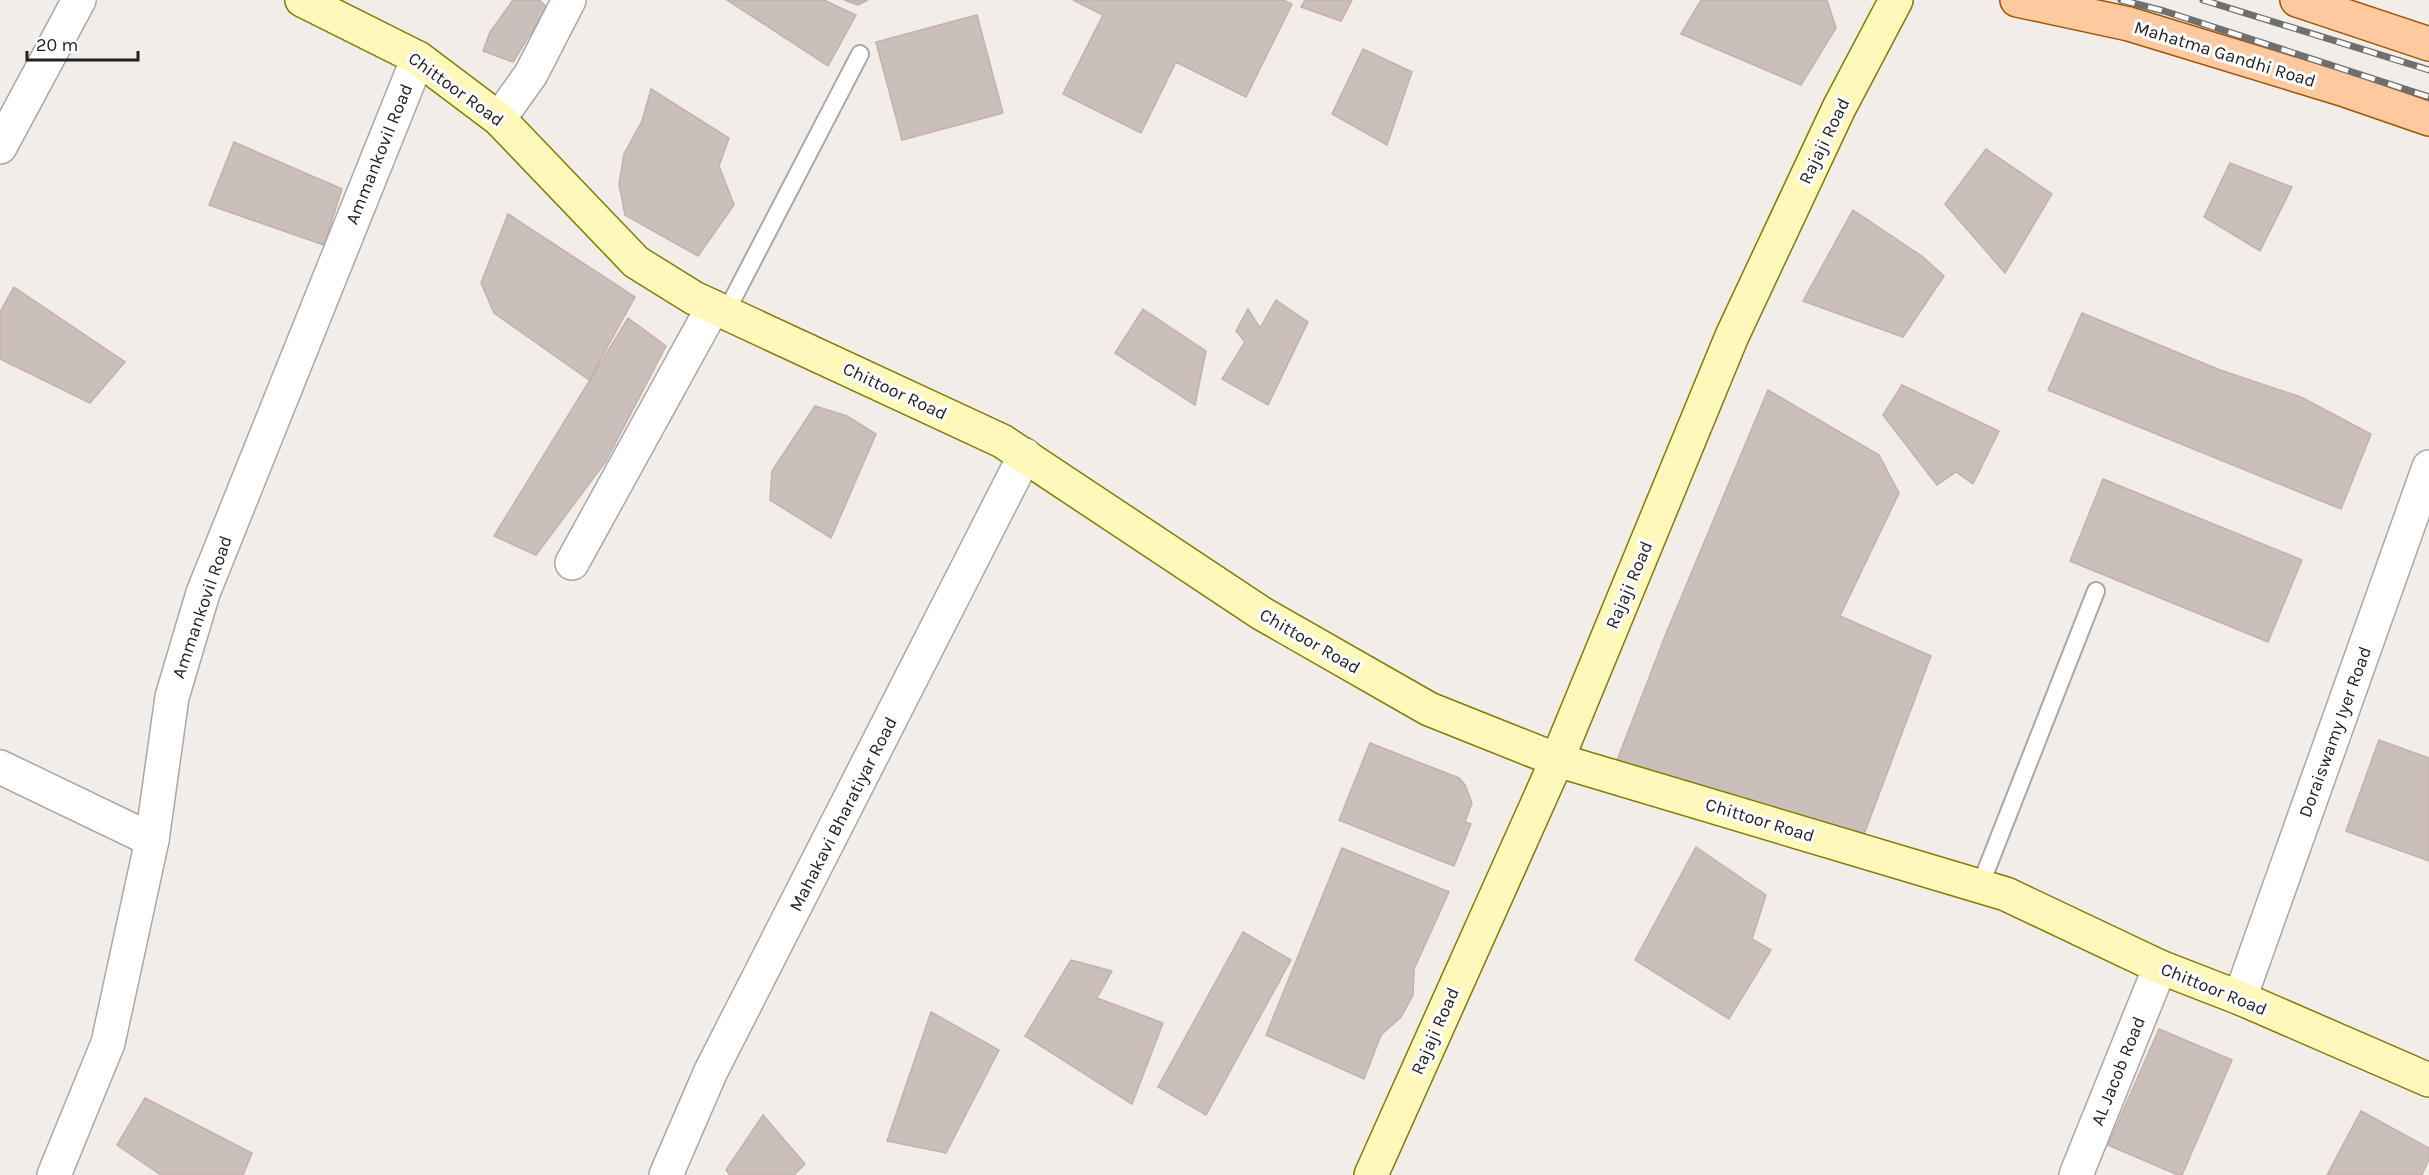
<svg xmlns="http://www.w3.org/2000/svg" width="2429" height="1175" font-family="Karla,sans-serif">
<rect width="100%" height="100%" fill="#f2ede8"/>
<!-- building -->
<path fill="#cabfba" stroke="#c5b1a9" stroke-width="1.5" d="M513,0h26l8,7 -34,55 -30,-11 7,-19z
M727,0h97l32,15 -28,51z
M844,0h24l-10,5z
M1073,0h210l9,4 -46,93 -70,-35 -35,71 -78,-39 40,-79z
M1305,0h47l-11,21 -40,-14z
M1701,0h126l9,28 -35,57 -120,-51z
M977,15l26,98 -101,27 -26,-98z
M1363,49l49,23 -25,73 -55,-31z
M651,89l78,49 -10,28 15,39 -36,51 -73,-41 -6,-31 5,-30 18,-33z
M234,142l108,47 -18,56 -115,-40z
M1986,149l66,45 -47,79 -60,-69z
M2230,163l62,24 -32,64 -56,-34z
M1853,210l70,47 21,19 -41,61 -100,-36z
M508,214l127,83 -46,83 -95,-67 -13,-30z
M14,287l111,75 -35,41 -90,-44v-47z
M1276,300l32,22 -40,83 -46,-26 23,-37 -9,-11 12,-22 12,19z
M1143,309l63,42 -11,54 -80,-52z
M2082,313l138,57 81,27 70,37 -30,75 -293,-119z
M628,318l38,28 -60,115 -70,94 -42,-19z
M1902,385l97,46 -26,53 -17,-12 -19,13 -54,-70z
M1768,390l111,65 20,38 -59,123 91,40 -68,181 -247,-74 51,-132z
M815,406l32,10 29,18 -45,104 -61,-38 2,-29z
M2103,479l199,81 -34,82 -198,-81z
M2379,740l50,18v103l-83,-30z
M1370,743l89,35 6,7 7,18 -7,19 6,2 -17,42 -115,-46z
M1696,847l70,48 -14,44 19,11 -42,69 -94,-59z
M1342,848l107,44 -35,77 -1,26 -12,22 -20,18 -17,44 -98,-44z
M1243,932l48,28 -85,155 -48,-28z
M1071,960l41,11 -15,27 66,25 -31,81 -107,-68z
M931,1012l68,38 -53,103 -59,-12z
M2159,1029l73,31 -50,115h-4l-70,-30z
M145,1098l107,55 -9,22h-82l-44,-30z
M2361,1111l68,37v11l-7,16h-95z
M763,1115l42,49 -11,11h-64l-4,-5z"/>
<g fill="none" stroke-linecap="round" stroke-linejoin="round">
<defs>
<path id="service" d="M726,312l134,-258
M1980,886l116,-295"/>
<path id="minor" d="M0,147l79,-147
M572,563l141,-256
M0,767l152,73
M2240,998l189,-531
M2076,1175l84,-208"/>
<path id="tertiary" d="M499,119l32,-45 38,-74
M54,1175l54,-132 44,-203 20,-143 31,-104 215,-535
M666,1175l45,-104 314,-616"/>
<path id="secondary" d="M302,0l116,58 81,61 137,143 58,36 308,143 259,172 168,96 128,51 449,134 154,73 80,31 189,82
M1371,1175l186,-415 175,-424 107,-228 57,-108"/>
<path id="primary" d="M2017,0l112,24 213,65 87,30
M2297,0l132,44"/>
</defs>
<!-- service casing -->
<use href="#service" stroke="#a8a8a8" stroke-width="20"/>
<!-- minor casing -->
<use href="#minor" stroke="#a8a8a8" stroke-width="36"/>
<!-- tertiary casing -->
<use href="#tertiary" stroke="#a8a8a8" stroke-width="36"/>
<!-- secondary casing -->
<use href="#secondary" stroke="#817d00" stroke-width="36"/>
<!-- primary casing -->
<use href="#primary" stroke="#9f5400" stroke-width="36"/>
<!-- service -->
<use href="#service" stroke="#fff" stroke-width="16"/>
<!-- minor -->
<use href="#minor" stroke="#fff" stroke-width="33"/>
<!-- tertiary -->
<use href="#tertiary" stroke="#fff" stroke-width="33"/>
<!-- secondary -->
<use href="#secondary" stroke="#fef8ba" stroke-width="33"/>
<!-- primary -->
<use href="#primary" stroke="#ffc9a0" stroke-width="33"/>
<defs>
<path id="rail" d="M2121,0l43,11 265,86
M2203,0l226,70"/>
</defs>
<!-- rail casing -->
<use href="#rail" stroke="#6f6f6f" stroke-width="7"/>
<!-- rail -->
<use href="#rail" stroke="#fff" stroke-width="4.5" stroke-dasharray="14" stroke-linecap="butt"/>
</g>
<g text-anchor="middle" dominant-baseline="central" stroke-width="6" stroke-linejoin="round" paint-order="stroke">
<!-- street labels -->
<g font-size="18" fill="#212121" stroke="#fff">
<text transform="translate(2225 54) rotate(17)">Mahatma Gandhi Road</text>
<text transform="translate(456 89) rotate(36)">Chittoor Road</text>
<text transform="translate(1824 141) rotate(-64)">Rajaji Road</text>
<text transform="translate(379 154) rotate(-68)">Ammankovil Road</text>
<text transform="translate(895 391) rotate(25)">Chittoor Road</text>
<text transform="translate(1629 585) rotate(-67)">Rajaji Road</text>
<text transform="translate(202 607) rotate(-71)">Ammankovil Road</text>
<text transform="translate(1310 641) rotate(30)">Chittoor Road</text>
<text transform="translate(2335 732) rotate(-70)">Doraiswamy Iyer Road</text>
<text transform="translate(843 814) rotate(-63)">Mahakavi Bharatiyar Road</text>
<text transform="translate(1760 820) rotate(17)">Chittoor Road</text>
<text transform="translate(2214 989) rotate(22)">Chittoor Road</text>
<text transform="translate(1435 1031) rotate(-66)">Rajaji Road</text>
<text transform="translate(2118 1071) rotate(-68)">AL Jacob Road</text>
</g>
</g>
<!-- scale -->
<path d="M27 51v9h111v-9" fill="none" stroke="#212121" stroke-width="3"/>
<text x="36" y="51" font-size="18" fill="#212121" stroke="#ffffff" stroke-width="4.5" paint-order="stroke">20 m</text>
</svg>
